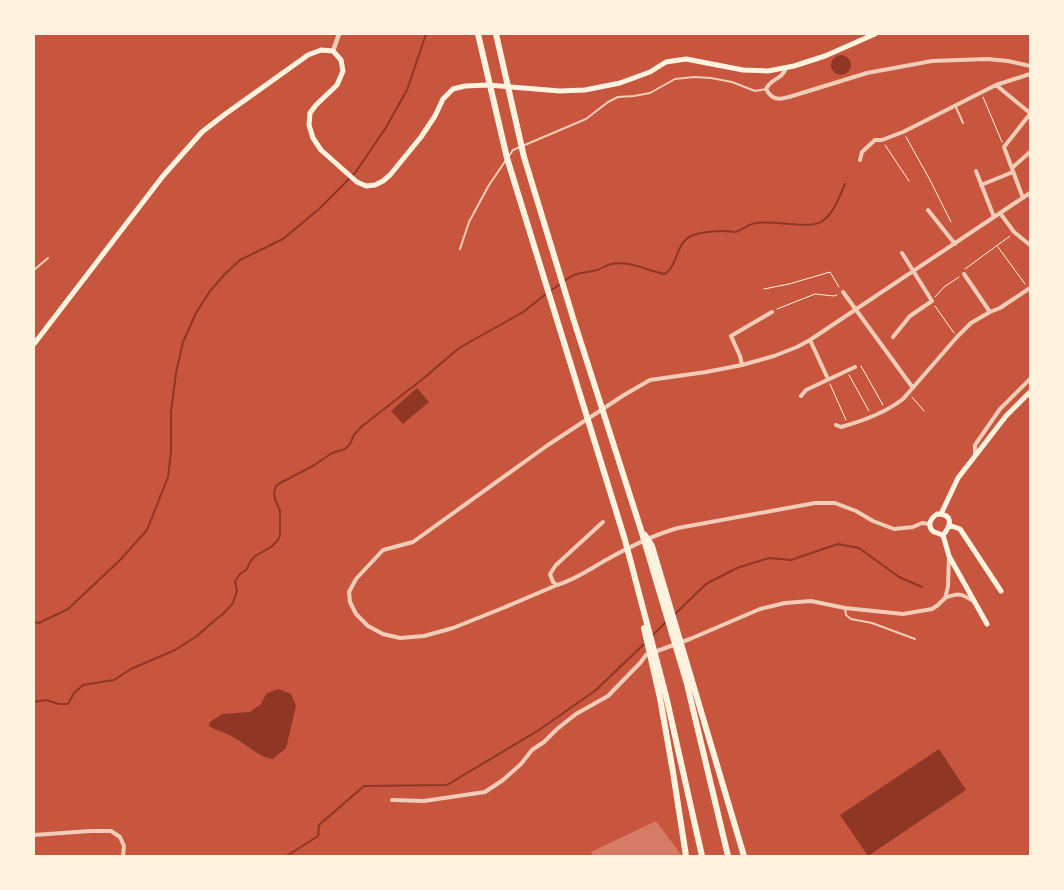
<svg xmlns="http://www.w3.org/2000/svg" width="1064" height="890" font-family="Overpass,sans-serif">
<rect width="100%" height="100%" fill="#c8553d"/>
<!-- water -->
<path fill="#8f3625" d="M831 65a10 10 0 1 1 20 0a10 10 0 1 1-20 0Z
M417,388l12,14 -26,22 -12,-13z
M278,689l13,5 5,12 -10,42 -13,11c-18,-3 -29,-18 -46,-25 -7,-3 -12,-4 -18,-8l1,-4 12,-8 28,-2 11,-8 5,-10z
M939,749l27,41 -98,66 -28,-41z"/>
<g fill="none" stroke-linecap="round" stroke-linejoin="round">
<!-- stream -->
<path stroke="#8f3625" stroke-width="2" d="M564,281c14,-10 18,-7 33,-11 5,-1 9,-5 14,-6 19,-4 36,7 54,10 14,-10 10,-32 28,-39 10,-3 21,-4 31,-4 4,0 8,1 11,1 8,-2 13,-8 21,-9 16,-3 53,6 65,-1 13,-8 18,-25 24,-38
M550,291l10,-7
M675,614l31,-30 31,-16 32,-10 22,2 47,-16 21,4 40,29 23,10
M34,622l5,1 29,-14 52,-49 27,-30 21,-53 3,-25v-40l5,-39 7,-31 13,-29 14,-22 15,-17 15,-14 43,-21 36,-30 36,-36 30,-44 22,-39 19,-56
M652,636l14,-14
M34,702l12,-2 13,4h9l6,-11 9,-8 31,-5 17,-11 44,-19 22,-14 18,-16 8,-6 10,-11 4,-12 -2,-10 5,-7 7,-5 3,-7 5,-6 16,-9 7,-7 2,-5v-24l-5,-12 -1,-6 2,-7 4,-3 33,-17 19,-13 13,-4 5,-5 4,-9 7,-8 63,-49 35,-30 50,-28 14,-8 23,-18
M287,856l31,-20 1,-11 45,-39 83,-1 92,-55 57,-40 49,-47"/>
</g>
<!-- building -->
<path fill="#d67c66" d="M656,821l26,35h-89l-2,-4z"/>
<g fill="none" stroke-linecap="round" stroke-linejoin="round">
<!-- path -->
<path stroke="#fff3e0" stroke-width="1" d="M983,97l19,45
M906,137l24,43 21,42
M885,145l24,36
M998,247l27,37
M965,269l45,-33
M764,289l25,-5 41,-12 9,15
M935,297l9,-10 15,-10
M935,306l19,27
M777,309l38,-15 19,2 3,-1
M861,366l22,39
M849,375l20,36
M830,384l16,36
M912,397l12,14"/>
<!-- service -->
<path stroke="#f1ccb7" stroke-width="2" d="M955,105l8,18
M509,156l4,-6 73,-31 22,-17 10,-5 16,-1 16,-3 25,-14 19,-2 17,1 21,4 23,9 11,-2
M460,249l9,-27 20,-37 17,-25
M34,270l14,-12
M845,608l1,7 5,4 21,4 43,16"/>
<!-- minor -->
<path stroke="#f1ccb7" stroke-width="4" d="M786,68c-5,13 -14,9 -20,21 6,11 12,11 23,8l78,-24 65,-12 55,-2 21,2 22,5
M996,85l34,28
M860,160l2,-8 13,-12h7l21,-8 93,-47 34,-11
M1012,168l18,-16
M976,171l18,46
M981,185l32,-13
M1023,198l-19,-51 26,-33
M928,210l27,34
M1000,213l14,19 16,13
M964,274l26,38
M843,292l70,96
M893,337l17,-21 22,-15 -30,-48
M810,340l18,39
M742,365l-2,-9 -9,-20 41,-24
M801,396l5,-6 49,-23
M836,425l5,2c22,-6 44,-14 62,-28l54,-62 14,-14 19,-11 10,-4 30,-20
M975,455v-10l25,-36 30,-30
M930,524l-8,-1 -9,4 -19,2 -21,-8 -17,-10 -21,-8h-20l-137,25c-25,7 -49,19 -72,32 -16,9 -31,20 -49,25l-54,23 -50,20 -29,8 -24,2 -17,-4 -15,-8 -12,-12 -6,-12 -1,-10 7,-13 27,-29 30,-8 135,-97 76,-50 26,-15 56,-8 36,-7 32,-9 23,-9 13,-7 220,-147
M949,556l-1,31 -3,11c13,-5 16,-5 28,3
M557,585l-4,-3 -3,-8 6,-9 47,-43
M392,800l32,1 61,-9 18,-12 18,-16 11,-14 12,-8 13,-13 19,-15 32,-18 33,-34 5,-7 44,-16 70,-30 25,-6 26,-2 34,7 58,6 29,-5 6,-4 7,-7
M34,835l56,-4h21l9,6 4,9 -1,10"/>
<!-- tertiary -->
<path stroke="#f1ccb7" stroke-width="4.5" d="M333,51l6,-17"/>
<!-- secondary -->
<path stroke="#fff3e0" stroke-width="5" d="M34,344l129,-168 39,-44 22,-17 84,-60 13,-5 12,1 8,9 2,11 -6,14 -21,20 -6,8 -1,12 4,13 8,12 36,32 9,4 9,-1 8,-4 7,-6 31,-38 14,-21 8,-17 10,-10 12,-3 23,-1 72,6 25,-1 35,-7 30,-11 16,-10 20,-3 57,11 25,1 26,-5 31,-10 50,-22
M937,514c17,0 14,12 6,21 -1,0 -8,-3 -9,-3 -8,-6 -3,-14 3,-18z
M941,514l17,-36 48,-62 24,-24
M949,525l11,4 41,62
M943,535l6,21 38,68"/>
<!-- motorway -->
<path stroke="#fff3e0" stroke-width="6" d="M478,34l29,124 118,382 41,156 36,160
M496,34l28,123 50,164 68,212 45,151 41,172
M645,535l7,11 92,310
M644,628l16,70 13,74 13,84"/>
</g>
<!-- border -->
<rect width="1064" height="890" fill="none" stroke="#fff3e0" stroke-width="70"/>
</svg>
